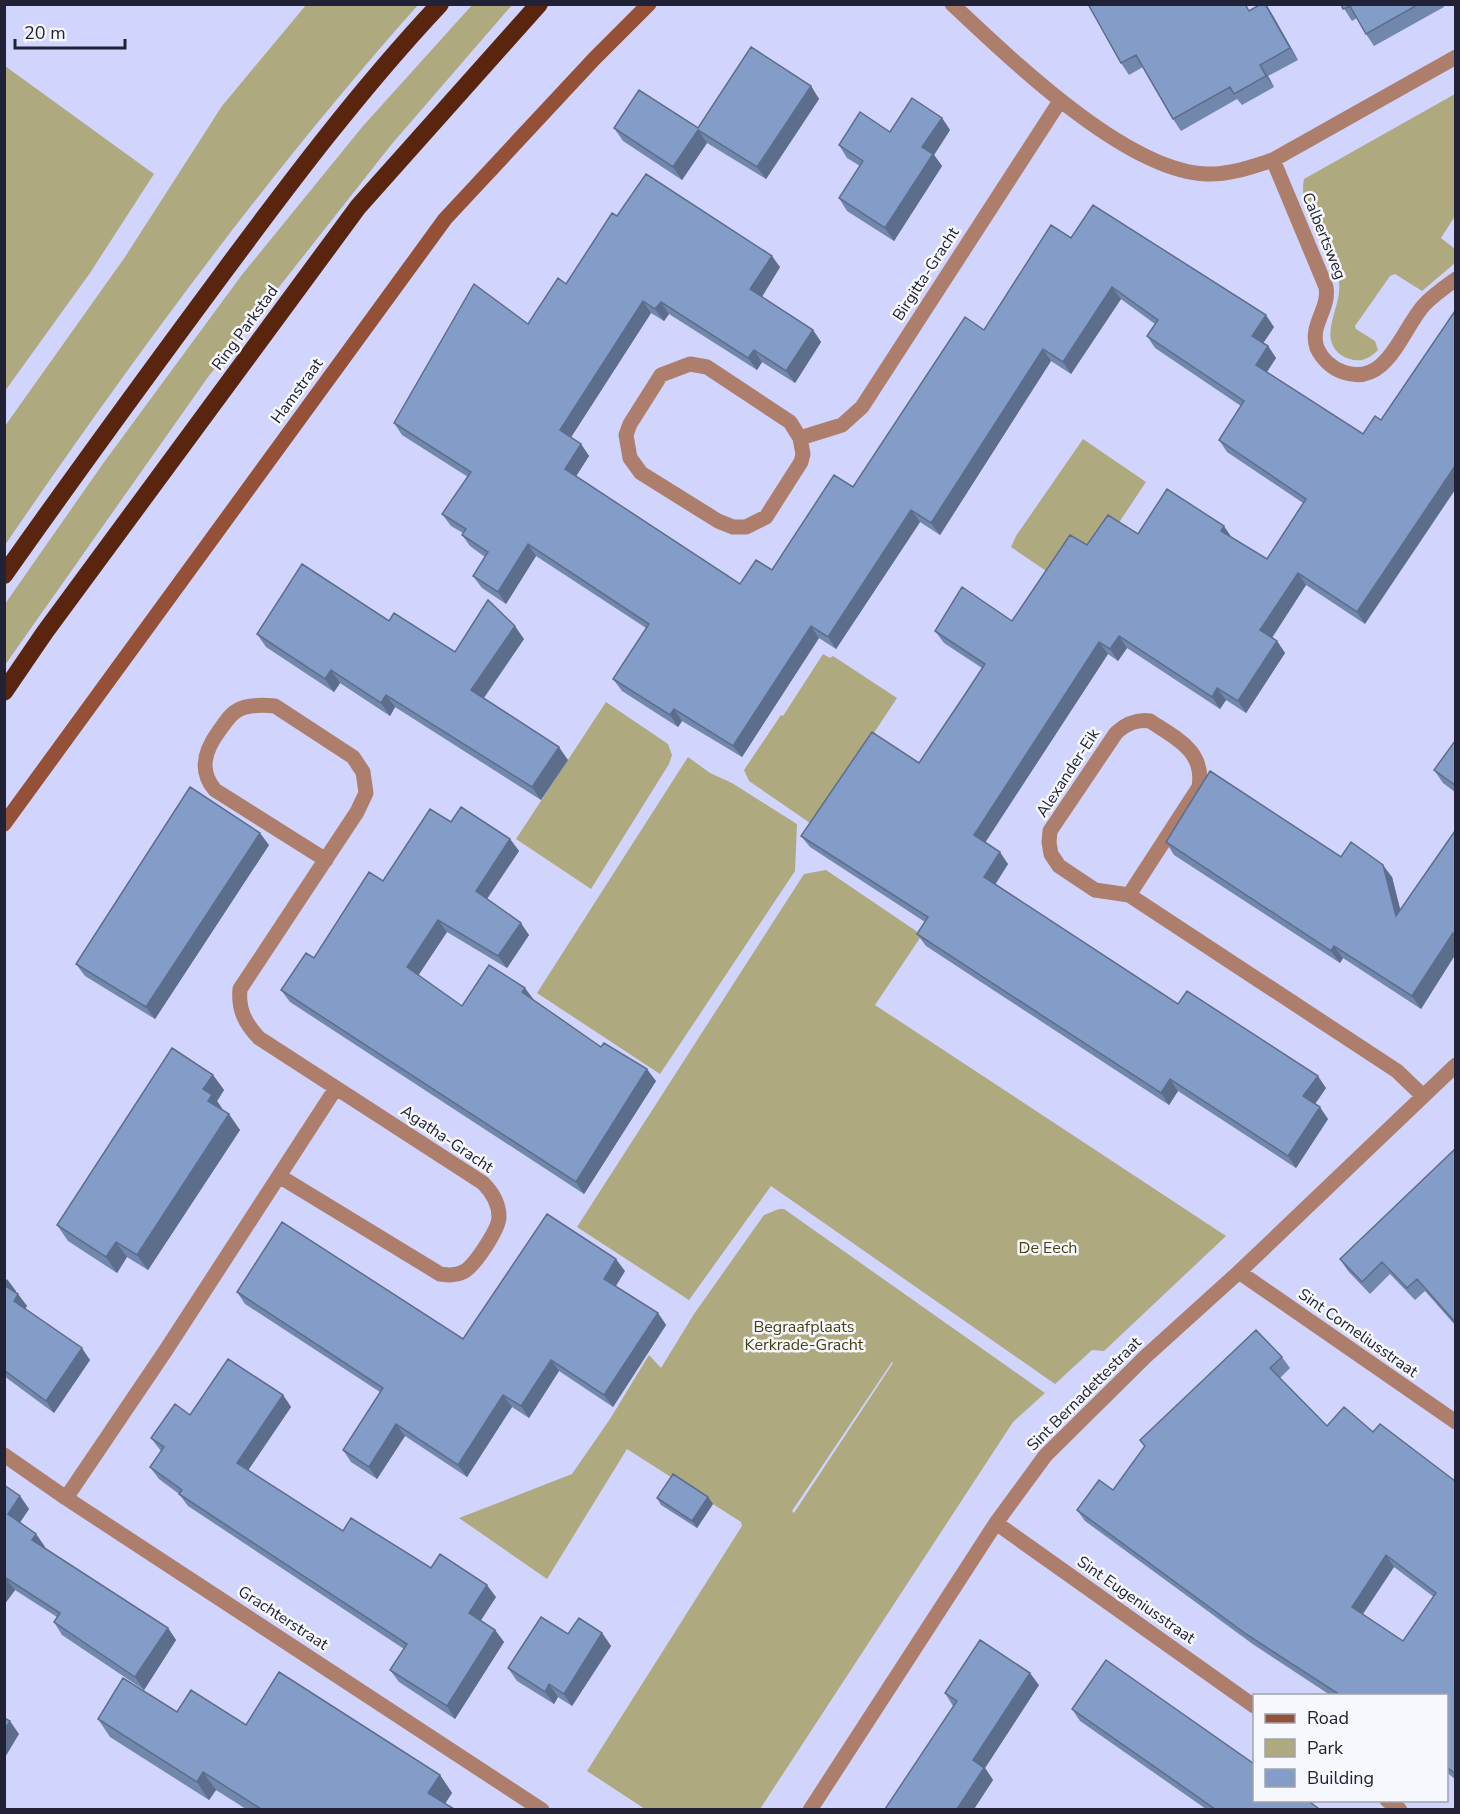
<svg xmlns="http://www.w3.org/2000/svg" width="1460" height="1814" font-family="'Nunito Sans',sans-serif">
<rect width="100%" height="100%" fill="#d1d4fc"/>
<!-- green -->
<path fill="#afa97f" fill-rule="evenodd" d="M473,4l39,1 -121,140 -183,232 -203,288v-61l97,-139 139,-189 122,-150z
M306,5h112c-151,170 -285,353 -413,540v-119l120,-169 97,-151z
M5,66l149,108 -64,99 -85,118z
M1455,94v122l-14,22 14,11v14l-33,28 -27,-17 -5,2 -35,50 1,3 19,12 3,9c-5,5 -9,8 -16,10 -8,1 -15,-1 -21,-5 -26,-19 5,-52 -3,-77 -8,-29 -41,-70 -34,-99z
M1083,439l63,43 -72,108 -63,-43 5,-11z
M823,654l7,4 3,-2 64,42 -84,127 -64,-44 -5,-11 37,-55 2,1z
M606,702l62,42 4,11 -3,9 -78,125 -75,-50z
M688,757l22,16 22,10 65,41 -2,47 -135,203 -123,-81z
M826,870l96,65 -47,70 351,231 -122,115 -12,-1 -37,34 -284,-198 -82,114 -112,-73 227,-353z
M779,1209h5l261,184 -32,29 -253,387h-115l-58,-38 155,-245 -1,-4 -114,-73 -80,130 -88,-61 113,-44 38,-55 39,-64 12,13 33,-54 65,-92 5,-7zM892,1362l1,1 -99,150 -2,-2z"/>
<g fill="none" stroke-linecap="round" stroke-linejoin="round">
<!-- street -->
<path stroke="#ad7e6c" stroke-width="15" d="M952,4c58,54 173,167 254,170 23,1 45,-7 67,-14l183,-103
M1273,160l53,127c4,22 -17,38 -9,61 5,11 15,20 26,24 44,16 59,-43 81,-67 9,-10 21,-18 32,-26
M800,438l3,16 -2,8 -35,55 -20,10h-13l-15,-6 -77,-48 -11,-15 -4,-23 4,-11 31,-49 29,-11 17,3 83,55 10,16 42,-13 20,-18 198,-306
M1129,895l70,-108c6,-36 -23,-49 -49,-66 -14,-2 -24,3 -34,12l-66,98 -1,11 2,12 8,12 36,24 34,5 268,176 26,25
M279,1176l161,98c8,1 15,2 23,-2 11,-5 36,-43 36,-55 0,-13 -7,-25 -16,-34l-224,-145c-14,-15 -21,-28 -19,-49l117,-177 9,-19 -3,-21 -10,-15 -78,-51c-11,-1 -27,-2 -37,4 -8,4 -13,13 -19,21 -14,19 -21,39 -4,59l111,70
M1239,1272l217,150
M4,1455l62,43 476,312
M66,1498l100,-148 170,-262
M996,1523l258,183
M1387,1800l13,10
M810,1810l186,-287 49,-67 100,-99 94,-85 217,-207"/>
<!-- secondary -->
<path stroke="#945137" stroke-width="15" d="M4,824l441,-605 149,-160 55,-55"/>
<!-- highway -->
<path stroke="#5a250e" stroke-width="18" d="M4,575c72,-102 145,-202 219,-302 68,-92 138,-185 217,-269
M4,692l41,-60 313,-425 181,-203"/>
</g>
<!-- wall -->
<path fill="#7287ac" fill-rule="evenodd" d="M1088,4l162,7 16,-7 6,10 26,46 -30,16 6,11 -32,18 -5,-6 -56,32 -8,-12 -30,-52 -14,8 -8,-12z
M1341,4h103v3l-70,39 -8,-12 -9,-16 -5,3z
M811,86l8,13 -53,80 -59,-36 -25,37 -59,-39 -9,-13h84z
M942,118l8,12 -16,25 8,11 -48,75 -47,-30 -8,-13 21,-32 -13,-8 -8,-13 51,-13z
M617,216l163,51 -18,30 51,33 8,12 -26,41 -33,-21 -5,8 -88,-56 -5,7 -13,-8 -80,124 10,7 8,12 -13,20 164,108 32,-14 81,-83 131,-157 87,-92 203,89 -11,16 5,3 8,12 -9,14 98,252 -59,-39 -34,53 5,3 8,12 -39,60 -20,-13 -6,9 -93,-61 -9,13 -10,-7 -123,189 23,21 -13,21 183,119 148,84 -11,16 13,15 -32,49 -118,-77 -9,14 -243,-159 -9,-12 8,-12 -115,-75 -9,-11 118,-73 47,-70 16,-25 -38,-25 -9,-12 77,-10 75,-76 51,-11 94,4 35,21 36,-56 -76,-51 -8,-12 22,-34 -86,-58 -8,-12 8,-12 -34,-25 -50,75 -20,-13 -111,174 -20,-13 -84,127 -17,-11 -77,119 -60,-36 -4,6 -56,-36 -9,-12 33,-51 -110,-72 -30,48 -24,-16 -9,-12 12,-19 -15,-11 -8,-11 1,-2 -12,-7 -9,-12 26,-37 -66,-42 -8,-12 134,-99 38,-40z
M389,621l66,31 69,-13 -40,59 84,62 -27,40 -146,-93 -5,9 -50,-33 -6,9 -68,-45 -9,-13z
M1455,741v51l-12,-9 -9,-13z
M451,822l59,17 9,12 -32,48 42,36 -22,33 -60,-36 -29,43 44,31 71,-6 68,47 55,34 -72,113 -294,-192 -9,-12z
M1455,831v124l-34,54 -78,-51 -3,5 -166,-108 -8,-13 175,15 51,20 8,33z
M269,845l-114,174 -70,-43 -9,-12z
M213,1075l11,15 -7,11 6,9 17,20 -92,140 -21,-13 -10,16 -49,-32 -11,-16z
M1455,1149v176l-30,-34 -10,9 -25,-26 -20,20 -22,-23 -8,-12z
M625,1271l-9,15 42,27 8,12 -53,82 -54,-36 -30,47 -17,-11 -45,70 -62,-41 -28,43 -26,-17 -8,-12 37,-58 -135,-88 -8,-12 226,47z
M4,1277l23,29 -2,3 65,51 -36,53 -50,-37z
M1282,1357l8,11 -10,10 47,48 46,6 82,49v298l-9,-7v-77h-116l-76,-50 -169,-124 -8,-11 36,-20 32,-43 -5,-7zM1394,1567l40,30 -31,44 -40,-27z
M283,1395l8,12 -43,63 95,61 88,37 65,29 -16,23 15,10 9,12 -49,77 -56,-37 -9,-12 14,-21 -216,-143 -9,-12 -20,-15 -9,-12 11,-16 -10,-13 39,-23z
M4,1485l16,11 9,13 -9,13 16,12 9,13 -1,1 124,80 8,12 -32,50 -82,-55 -8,-13 3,-5 -42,-27 -11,15z
M708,1497l5,7 -16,24 -36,-23 -4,-7z
M602,1633l9,13 -39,60 -14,-9 -4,7 -37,-23 -9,-13 60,-34z
M1039,1685l-54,83 8,12 -19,29 -21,-103 -8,-13z
M1072,1709l246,99 1,1h-113l-126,-88z
M177,1712l69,13 194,50 12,18 -7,11 9,5h-208l-30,-19 -7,10 -99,-63 -12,-18z"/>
<!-- shaded-wall -->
<path fill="#5c6e8c" d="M1266,4l6,10 26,46 -8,-12z
M1260,65l8,11 6,11 -8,-11z
M811,86l8,13 -53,80 -9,-12z
M942,118l8,12 -16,25 8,11 -48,75 -9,-13 37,-81z
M698,130l9,13 -25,37 -9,-13z
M772,256l8,11 -21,34 -9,-12z
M1112,287l9,12 -50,75 -8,-12z
M643,301l8,12 -83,129 -8,-12z
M661,302l8,12 -5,7 -9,-12z
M1266,315l8,12 -14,21 -8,-12z
M813,330l8,12 -26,41 -9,-12z
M1268,346l8,12 -12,18 -8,-11z
M1043,349l8,12 -111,174 -9,-12z
M754,350l8,12 -5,8 -9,-12z
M581,444l8,12 -16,25 -8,-12z
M1455,466v24l-90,134 -8,-12z
M911,510l9,12 -84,127 -8,-12z
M1224,526l8,12 -11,-7z
M528,544l8,12 -30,48 -8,-12z
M1298,573l8,12 -37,57 -9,-12z
M515,626l9,13 -44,64 -9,-13z
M811,626l8,12 -77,119 -9,-11z
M1119,636l8,12 -9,13 -8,-12z
M1277,641l8,12 -39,60 -8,-12z
M1099,642l9,12 -126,193 -8,-12z
M331,670l9,13 -6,9 -9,-13z
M1217,688l9,12 -6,9 -8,-12z
M386,695l9,12 -5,9 -9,-13z
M674,709l8,12 -4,6 -8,-12z
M559,747l9,13 -27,40 -9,-13z
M260,833l9,12 -114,174 -9,-12z
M510,839l9,12 -35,52 -8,-12z
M1000,852l8,12 -16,25 -8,-12z
M1383,865l9,12 13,51 -9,-12z
M438,920l9,12 -31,47 -9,-12z
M521,923l8,12 -22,33 -9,-12z
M1453,933l2,4v18l-34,54 -9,-13z
M1334,946l9,12 -3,5 -9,-12z
M525,988l9,12 -12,-8z
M647,1069l9,12 -72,113 -8,-12z
M213,1075l11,15 -7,11 6,9 -15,-9 -5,-12z
M1318,1076l8,12 -14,20 -9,-12z
M1170,1079l8,12 -9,14 -8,-12z
M1320,1107l8,12 -32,49 -8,-12z
M229,1114l11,16 -92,140 -11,-15z
M116,1242l11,15 -10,16 -11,-16z
M616,1259l9,12 -12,19 -9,-11z
M7,1279l9,12 -4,6 -8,-11v-3z
M18,1294l9,12 -5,7 -8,-12z
M658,1313l8,12 -53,82 -9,-12z
M82,1348l8,12 -36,53 -8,-12z
M551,1360l8,11 -30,47 -8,-12z
M283,1395l8,12 -46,68 -8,-12z
M503,1395l9,12 -45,70 -9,-12z
M396,1424l9,12 -28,43 -8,-12z
M20,1496l9,13 -12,18 -9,-13z
M708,1497l5,7 -16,24 -5,-7z
M36,1534l9,13 -4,6 -9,-13z
M1386,1555l8,12 -34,51 -8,-11z
M6,1578l9,12 -11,15v-25z
M487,1585l9,12 -18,28 -9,-12z
M168,1628l8,12 -32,50 -9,-13z
M495,1630l9,12 -49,77 -8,-13z
M602,1633l9,13 -39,60 -8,-12z
M1030,1673l9,12 -54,83 8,12 -19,29h-17l16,-49z
M549,1684l9,13 -4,7 -9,-12z
M10,1721l9,13 -15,25v-29z
M203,1772l13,18 -7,10 -12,-18z
M440,1775l12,18 -11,16 -13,-16z"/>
<!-- building -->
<path fill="#849dc8" stroke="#5c6e8c" stroke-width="1.5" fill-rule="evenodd" d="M1088,4h157l4,7 12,-7h4l25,44 -30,17 6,11 -32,18 -4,-7 -57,32 -37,-64 -15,8z
M1341,4h78l-53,30 -16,-28 -7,3z
M751,47l60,39 -54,81 -59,-37 -25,37 -59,-39 25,-38 59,38z
M912,98l30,20 -20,29 11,7 -48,74 -46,-30 24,-37 -24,-16 21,-33 30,20z
M646,174l126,82 -22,33 63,41 -27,41 -32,-21 -6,8 -87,-56 -6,7 -12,-8 -83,129 21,14 -16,25 175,115 16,-24 16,10 62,-95 19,12 112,-170 19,13 67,-105 20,13 22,-33 173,110 -14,21 16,10 -12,19 107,69 12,-18 6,4 74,-109v155l-98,146 -59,-39 -38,57 17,11 -39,60 -21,-13 -5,9 -93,-61 -9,13 -11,-7 -125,193 26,17 -16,25 194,127 9,-13 131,85 -15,20 17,11 -32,49 -118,-77 -9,14 -244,-159 11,-17 -127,-81 71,-104 47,31 47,-70 19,-29 -50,-33 27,-44 50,34 58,-86 17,10 21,-30 30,19 29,-45 57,37 -3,5 46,28 39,-60 -87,-59 25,-39 -97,-65 11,-16 -46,-33 -49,75 -20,-13 -112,174 -20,-13 -83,127 -17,-11 -78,120 -59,-37 -4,6 -57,-36 36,-55 -121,-80 -30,48 -25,-16 15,-24 -26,-17 4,-6 -24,-15 29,-42 -77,-49 80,-139 54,40 30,-46 8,6 46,-71 5,3z
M302,564l87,57 5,-8 61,39 33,-52 27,26 -44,64 88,57 -27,40 -146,-92 -5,8 -50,-33 -6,9 -68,-45z
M1455,741v44l-21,-15z
M1210,771l131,86 10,-15 32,23 13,51 59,-85v103l-2,-1 -41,63 -78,-50 -3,5 -165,-109z
M190,787l70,46 -114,174 -70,-43z
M461,807l49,32 -34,52 45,32 -23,33 -60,-36 -31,47 55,39 27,-41 36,23 -3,4 79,55 3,-4 43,26 -71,113 -295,-192 25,-37 8,5 55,-86 14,9 47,-72 21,13z
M172,1048l41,27 -10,14 9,6 -4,6 21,13 -92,141 -21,-13 -10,15 -49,-32z
M1455,1149v173l-38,-43 -10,9 -25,-26 -20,20 -22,-23z
M547,1214l69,45 -12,20 54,34 -54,82 -53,-35 -30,46 -18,-11 -45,70 -62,-41 -27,43 -26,-17 40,-62 -146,-96 45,-70 181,117z
M4,1285l14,9 -4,7 68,47 -36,53 -42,-31z
M1256,1330l26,27 -12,11 57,58 17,-19 29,25 7,-8 75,57v292l-9,-6v-72h-106l-94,-61 -169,-124 22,-30 14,10 32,-44 -5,-6zM1386,1555l50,38 -33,48 -51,-34z
M228,1359l55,36 -46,68 106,68 8,-13 80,50 9,-14 47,31 -18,28 26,17 -48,76 -57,-36 17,-26 -228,-150 3,-4 -32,-23 14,-20 -13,-9 24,-34 15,11z
M673,1474l35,23 -16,24 -35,-23z
M4,1485l16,11 -12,18 28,20 -4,6 136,88 -33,49 -81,-55 6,-9 -54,-35 -2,2z
M541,1617l27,17 11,-16 23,15 -38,61 -15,-10 -4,8 -37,-24z
M980,1640l50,33 -57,87 11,8 -27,41h-72l72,-108 -12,-8z
M1106,1660l148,104v36h53l11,8 -1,1h-102l-143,-100z
M279,1672l161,103 -12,18 26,16h-193l-58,-37 -6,10 -99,-63 25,-41 54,34 14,-22 55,35z
M4,1718l6,3 -6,9z"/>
<g text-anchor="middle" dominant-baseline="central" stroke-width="5" stroke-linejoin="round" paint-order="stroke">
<!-- street labels -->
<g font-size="16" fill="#212235" stroke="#f7f8fd">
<text transform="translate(1324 236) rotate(68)">Calbertsweg</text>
<text transform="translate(926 274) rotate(-57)">Birgitta-Gracht</text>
<text transform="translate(245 328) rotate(-54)">Ring Parkstad</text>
<text transform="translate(297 391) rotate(-54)">Hamstraat</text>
<text transform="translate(1068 773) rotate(-57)">Alexander-Eik</text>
<text transform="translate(447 1139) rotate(34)">Agatha-Gracht</text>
<text transform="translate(1358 1333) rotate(35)">Sint Corneliusstraat</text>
<text transform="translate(1084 1394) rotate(-45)">Sint Bernadettestraat</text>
<text transform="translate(1136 1600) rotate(35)">Sint Eugeniusstraat</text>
<text transform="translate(283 1618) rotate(33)">Grachterstraat</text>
</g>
<!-- park labels -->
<g font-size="16" fill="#48410f" stroke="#f7f8fd">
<text x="1048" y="1248">De Eech</text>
<text x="804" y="1327">Begraafplaats<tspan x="804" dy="18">Kerkrade-Gracht</tspan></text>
</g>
</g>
<!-- border -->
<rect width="1460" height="1814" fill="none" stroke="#212235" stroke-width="12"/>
<!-- legend -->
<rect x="1253" y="1694" width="195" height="108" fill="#f7f8fd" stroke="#a1a2ad" stroke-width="1.5"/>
<rect x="1265" y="1714" width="30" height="9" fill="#945137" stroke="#a1a2ad" stroke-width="1.5"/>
<text x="1307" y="1724" font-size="18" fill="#212235">Road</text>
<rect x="1265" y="1739" width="30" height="18" fill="#afa97f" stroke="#a1a2ad" stroke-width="1.5"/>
<text x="1307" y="1754" font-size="18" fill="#212235">Park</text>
<rect x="1265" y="1769" width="30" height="18" fill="#849dc8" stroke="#a1a2ad" stroke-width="1.5"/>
<text x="1307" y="1784" font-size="18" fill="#212235">Building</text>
<!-- scale -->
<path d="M15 39v9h110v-9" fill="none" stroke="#212235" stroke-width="3"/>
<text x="24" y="39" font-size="18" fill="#212235" stroke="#f7f8fd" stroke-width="4.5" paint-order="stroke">20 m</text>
</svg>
